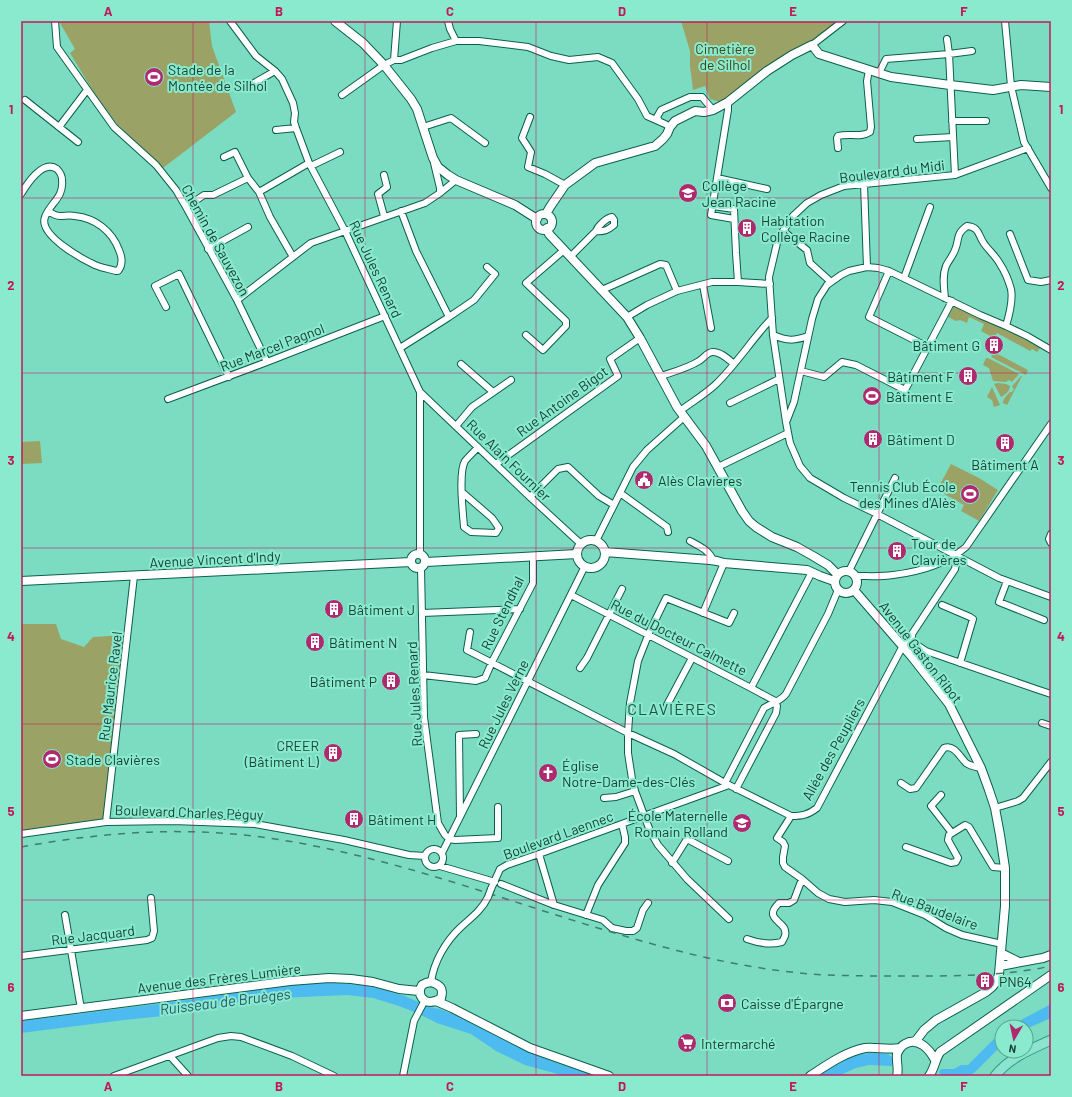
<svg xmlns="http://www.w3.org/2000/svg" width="1072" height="1097" font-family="Barlow,sans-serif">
<rect width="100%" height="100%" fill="#7cdcc2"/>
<!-- green -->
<path fill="#9ba265" d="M60,21h149l3,25 24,66 -73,56 -45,-43 -19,-24 -29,-48 5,-4 -15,-26z
M681,21h157l-27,21 -28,15 -63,45 -10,-3 -5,-13 -12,4 -3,-24v-15z
M954,306l66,30 21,11 -4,5 -5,-3 -2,2 -33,-18 -3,5 -13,-7 3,-7 -15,-7 -2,6 -7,-3 -4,1 -8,-4z
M994,352l34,18 -2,5 -35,-18z
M986,358h2l31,16 -7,8 -3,-2 -3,2 -13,-1 -4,-13 -6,-3z
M1021,376h1l-15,29 -4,-2c0,-4 4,-8 7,-11h2l2,-3 -2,-2 1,-2z
M998,383l8,1 4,2c0,5 -5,9 -9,11l-7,-13z
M992,387l8,18 -6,2 -2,-7 -5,-3z
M40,441l2,22 -21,1v-22z
M951,464l28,14 19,12 -19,31 -18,-10 3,-6 -27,-15z
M21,624h35l5,15 23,8 9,-10 35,-2 -22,187 -85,12z"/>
<!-- water -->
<path fill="#4dbaf0" d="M324,982l37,3 16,3 28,8 24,11 11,2 15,6 67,34 32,13 42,14h-31l-40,-11 -29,-14 -25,-17 -34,-11 -20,-10 -18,-7 -26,-8 -26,-3 -90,4 -7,3 -6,-1 -81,15 -39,4 -103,13v-12l144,-18 126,-18z
M1051,1004v14l-25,11v-2h-16l9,-6z
M1002,1030v11l-18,15 7,-12 5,-6 1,-5z
M870,1053l18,1 5,4 -1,8 -23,-1 -13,3 -18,8h-20c17,-11 31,-21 52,-23z
M961,1065h6l1,3 3,1 -4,4 -7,1v2h-18l-3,-4 2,-3h13z"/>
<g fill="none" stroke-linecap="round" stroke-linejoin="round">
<!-- river -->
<path stroke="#4dbaf0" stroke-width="10" d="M959,1076l1,-4 11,-3 27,-27 4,-3"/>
<defs>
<path id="street" d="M55,21l2,26 57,80 42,38 20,25 10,17 51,93 30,62
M230,21l26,35 19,15 7,8 11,24 2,10 -1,9 2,6 13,35 36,68 75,161v161
M448,21l2,8 6,12
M1005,21l6,65 13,56 27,46
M947,39l2,15 6,121
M812,45l31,-24
M394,60l3,-39
M879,73l7,-14 63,-5 23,-3
M254,83l21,-12
M342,95l42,-30 10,-5h7l31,-12 24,-7h23l49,6 23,9 18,4 29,-3 14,6 26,36 9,17 18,8 5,3
M25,100l53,42
M728,102v8l-17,105 23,4
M530,117l-8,21 9,14 -3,15 17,7 20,11
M659,121l-2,-4 4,-7 29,-13h12l11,13
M952,121h34
M59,127l28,-37
M423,127l28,-9 34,25
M276,130l20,-2
M917,139l36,-2
M838,148l-1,-10 1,-2c11,-3 23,2 32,-4l1,-5 -4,-46 2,-11
M1028,148l-73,27 -111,11 -23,9 -14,8 -14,13 -10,15 -6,12 -8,34 4,58 13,87 4,21 10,23 10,12 34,20 33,16 122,64 52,19
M224,157l11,-5 13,26 11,14 11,25 23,40
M434,163l6,25v5
M311,166l29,-14
M717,178l50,11
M864,184l3,83
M259,192l50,-29
M21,194c6,-10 22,-35 36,-25 3,3 5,7 5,11 2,18 -12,23 -17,37 -7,18 37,42 50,48 7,3 14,4 21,6h2c5,-6 4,-14 1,-21 -7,-19 -24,-32 -44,-34 -5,-1 -10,0 -15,0 -4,0 -9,-3 -12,-5
M713,206l21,3 2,44 2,29
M186,207l18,-12h9l35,-17
M401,211l15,40 33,66
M384,216l-6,-22 9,-7 -3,-12
M783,231l24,19 3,13 21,19
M1010,234l18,46 13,2 10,-2
M208,249l40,-22
M570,257l26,-26c2,-5 10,-13 16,-14l2,3v5c-6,5 -10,7 -18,6
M889,271l-20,46 59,30
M904,278l26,-71
M703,285l8,43
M602,290l58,-26 6,1 11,26
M945,298c-1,-10 -3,-22 1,-32 2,-5 7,-10 9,-16 5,-12 0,-15 12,-24 12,1 11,8 16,16 5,8 13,14 17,22 4,6 9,18 11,25 2,10 -2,27 -5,37
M237,300l74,-57 114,-40 15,-10 16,-13
M166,307l-11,-21 24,-12 50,103
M627,317l20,-12 30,-14 35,-9h26l32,2
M526,335l17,15 23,-24v-5l-40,-38 38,-33
M773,335c14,6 21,6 35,1
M400,348l49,-31 25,-17 21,-26 -8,-7
M461,364l32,28
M801,371l23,6 18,-15 14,3 49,25 47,-89
M661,376c12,-4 27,-8 38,-15 5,-3 8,-9 14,-9 8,0 15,7 21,12
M420,392l110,105 51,47
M168,399l99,-37 118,-46
M730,403l49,-24
M680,411c12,-9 24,-16 35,-26 21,-20 37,-46 57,-67
M787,420l7,-18 18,-83 6,-20 9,-14 14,-10 8,-4 18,-4 11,1 11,3 91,44 26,11 21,10 24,14
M456,426l16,-19 39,-27
M496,464l122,-88 -8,-17 30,-21
M718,467l70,-34
M463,493l29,25 7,10 -3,5 -25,-1 -7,-5c-1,-15 -6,-54 1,-66 4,-5 9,-9 13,-14
M620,493l47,34 1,5
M530,497l28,-28 10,-2 31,29 15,9
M1051,534l-2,5 2,4
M596,541l37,-74 14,-17 37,-33
M690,541c9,5 19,9 23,19
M421,568l3,149 14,106 7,12 4,4
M849,571l46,-93
M856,576c12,0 25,1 37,-1 26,-3 53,-11 73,-28l85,-123
M1007,581l-8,21 45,18
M571,595l180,93 24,13
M942,605l28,12 3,2 -13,44
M422,613l98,-4
M703,613l21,-50
M470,632l-3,18 161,83 46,21 51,29 66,33c11,0 17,-1 26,-8l89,-168 6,-6 43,-65 1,-6v-9
M912,634v7l5,4 9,6 110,38 15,5
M580,668l7,-10 35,-69
M423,675l53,6 9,-3 7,-16 41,-79v-26
M751,688l61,-116
M667,705l25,-47
M1042,723l9,3
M725,783l39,-75c8,-5 17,-7 22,-14l42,-80 10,-24
M901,783l9,6 6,-1 28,-40c10,-4 16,9 22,15 4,3 10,4 15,5
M736,789l40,-76 1,-7 -2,-5
M941,795l-10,11 21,27
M604,798l12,-1 19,-6
M995,808l23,-7 5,-3 28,-36
M460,816l-1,-81 17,-1
M791,816l-14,22 6,4 2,4 -2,11v6l2,4 17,12 16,14 11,6 16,3 29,-2 18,2 33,13 21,13 16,7 40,9
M106,822l28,-246
M21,834l85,-12 67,-1 82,3 89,16 65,15 16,1
M449,839l6,1 43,-2v-31
M906,847l45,16 5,-1 2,-4 -10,-18 1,-5 16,-10 4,2 24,40 12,1
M425 858a9 9 0 1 1 18 0a9 9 0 1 1-18 0Z
M442,853l61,-122 82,-165
M539,854l15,51
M672,863l15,-24 41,22
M440,866l55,16
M501,884l53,21 49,15 9,8 14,3h7l4,-3 6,-18 5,-7
M491,889l9,-20 7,-4 32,-11 179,-65 11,-4
M65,915l16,94
M586,915l12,-30 27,-42v-6l-3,-13
M729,919l-42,-40 -29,-34 -8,-14 -15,-40 -3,-12 -4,-26v-20l2,-30 8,-42 11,-28 17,-35 63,25 5,-10
M747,939c11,4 23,6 35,3 1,-2 2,-4 3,-6 4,-16 -24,-15 -6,-33h10l5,-3 8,-21
M21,956l126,-16 5,-2 2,-7 -3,-33
M431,982c3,-21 15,-41 30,-55 10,-9 21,-17 27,-30
M170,1056l18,20
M114,1076l104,-38 13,-2 10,1 51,19 42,20
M403,1076l11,-55 11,-21"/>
<path id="secondary" d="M335,21l28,22 21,22 27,34 6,10 16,49 5,9 10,8 8,5 59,25 22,14
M546,214l4,-7 15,-22 30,-22 60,-17 8,-7 4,-5 3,-7 5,-6 20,-10 9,1 9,-2 15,-8 39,-31 25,-16 20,-10 7,9 72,23 59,8 43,5 28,-5 30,2
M536 222a8 8 0 1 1 16 0a8 8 0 1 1-16 0Z
M547,228l2,6 78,83 13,21 37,69 29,39 36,65 7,10 7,6 16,10 25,10 16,9 15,9 9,9
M577 554a14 14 0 1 1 28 0a14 14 0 1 1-28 0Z
M605,552l105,8 7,1 7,2 83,7 13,6 14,5
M411 561a7 7 0 1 1 14 0a7 7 0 1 1-14 0Z
M426,562l151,-8
M835 582a11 11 0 1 1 22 0a11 11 0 1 1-22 0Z
M21,581l390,-19
M854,590l58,67 37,47 32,64 8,22 6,18 5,27 5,33v38l-6,68 -2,7 -5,6 -6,5 -50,28 -12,10 -9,12
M1001,953l18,9
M1000,966l43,-8 8,-3
M431,982c9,3 13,6 10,16 -1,1 -5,3 -6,3 -11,4 -19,-6 -13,-16l4,-2z
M436,1001l16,7 78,40 79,28
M21,1016l269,-35 39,-3 22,1 22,3 26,7 20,2
M810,1076c17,-11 35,-24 55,-28 11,-1 23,2 35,0
M897,1076c2,-7 -1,-15 0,-22 2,-5 4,-8 8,-10 13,-8 25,6 30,16
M929,1076c5,-6 6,-16 11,-24l111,-77"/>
<path id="primary" d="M995,1076c14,-18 36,-27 56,-36"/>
</defs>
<!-- street casing -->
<use href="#street" stroke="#0a604e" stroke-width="8"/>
<!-- secondary casing -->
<use href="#secondary" stroke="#0a604e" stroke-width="10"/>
<!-- primary casing -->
<use href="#primary" stroke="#329f86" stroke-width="11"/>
<!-- street -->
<use href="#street" stroke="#fff" stroke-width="6"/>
<!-- secondary -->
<use href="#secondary" stroke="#fff" stroke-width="8"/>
<!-- primary -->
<use href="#primary" stroke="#8ce3d0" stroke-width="9"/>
<!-- rail -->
<path stroke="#3f7d6d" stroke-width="1.5" stroke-dasharray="7 7" stroke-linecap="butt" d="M21,847c82,-15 164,-21 247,-9 141,20 273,78 411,113 42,11 87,19 130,23 33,2 67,2 100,2 47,0 96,0 142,-10"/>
<defs>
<path id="street-bridge" d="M488,897l3,-8"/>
</defs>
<!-- street-bridge casing -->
<use href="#street-bridge" stroke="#0a604e" stroke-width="8" stroke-linecap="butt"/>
<!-- street-bridge -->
<use href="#street-bridge" stroke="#fff" stroke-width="6"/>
</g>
<!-- grid -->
<path fill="none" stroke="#c2185b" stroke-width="1" stroke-opacity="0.55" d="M193,21v1055M365,21v1055M536,21v1055M707,21v1055M879,21v1055M21,198h1030M21,373h1030M21,548h1030M21,724h1030M21,900h1030"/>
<!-- icons -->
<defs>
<symbol id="stadium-disc" viewBox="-11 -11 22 22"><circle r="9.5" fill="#af296f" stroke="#89eace"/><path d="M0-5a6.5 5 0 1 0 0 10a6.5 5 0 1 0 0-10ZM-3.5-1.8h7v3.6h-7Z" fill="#fff"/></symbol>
<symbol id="school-disc" viewBox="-11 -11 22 22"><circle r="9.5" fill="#af296f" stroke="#89eace"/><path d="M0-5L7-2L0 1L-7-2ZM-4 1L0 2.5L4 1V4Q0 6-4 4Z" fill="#fff"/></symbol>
<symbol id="building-disc" viewBox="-11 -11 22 22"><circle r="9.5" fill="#af296f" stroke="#89eace"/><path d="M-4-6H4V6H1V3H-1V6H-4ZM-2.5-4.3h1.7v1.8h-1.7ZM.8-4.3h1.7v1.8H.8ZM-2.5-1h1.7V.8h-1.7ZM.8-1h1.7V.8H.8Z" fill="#fff"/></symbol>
<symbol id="civic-disc" viewBox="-11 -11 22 22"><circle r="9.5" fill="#af296f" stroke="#89eace"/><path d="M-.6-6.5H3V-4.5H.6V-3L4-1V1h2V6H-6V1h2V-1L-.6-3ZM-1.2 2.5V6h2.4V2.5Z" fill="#fff"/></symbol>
<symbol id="church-disc" viewBox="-11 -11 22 22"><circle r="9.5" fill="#af296f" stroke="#89eace"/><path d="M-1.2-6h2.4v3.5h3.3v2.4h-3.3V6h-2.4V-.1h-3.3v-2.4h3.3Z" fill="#fff"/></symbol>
<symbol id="bank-disc" viewBox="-11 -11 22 22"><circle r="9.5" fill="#af296f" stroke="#89eace"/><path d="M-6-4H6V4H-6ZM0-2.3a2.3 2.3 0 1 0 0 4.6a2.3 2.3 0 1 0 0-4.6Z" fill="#fff"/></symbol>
<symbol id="supermarket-disc" viewBox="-11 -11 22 22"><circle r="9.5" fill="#af296f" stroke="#89eace"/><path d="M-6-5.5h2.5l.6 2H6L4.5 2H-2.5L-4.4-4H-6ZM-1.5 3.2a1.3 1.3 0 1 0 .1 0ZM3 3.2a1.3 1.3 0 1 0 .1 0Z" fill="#fff"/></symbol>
</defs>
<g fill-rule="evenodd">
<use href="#stadium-disc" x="143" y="66" width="22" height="22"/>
<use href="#school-disc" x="677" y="182" width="22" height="22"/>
<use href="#building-disc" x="736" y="217" width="22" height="22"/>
<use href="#building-disc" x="983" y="334" width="22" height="22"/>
<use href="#building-disc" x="957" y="365" width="22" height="22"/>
<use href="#stadium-disc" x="861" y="385" width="22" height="22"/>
<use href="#building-disc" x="862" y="428" width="22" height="22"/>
<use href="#building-disc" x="994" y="432" width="22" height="22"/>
<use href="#civic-disc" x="633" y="469" width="22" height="22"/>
<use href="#stadium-disc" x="959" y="483" width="22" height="22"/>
<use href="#building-disc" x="886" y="540" width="22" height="22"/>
<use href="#building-disc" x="323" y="598" width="22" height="22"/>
<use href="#building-disc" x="304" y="631" width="22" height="22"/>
<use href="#building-disc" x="380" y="670" width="22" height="22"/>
<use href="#building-disc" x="322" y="742" width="22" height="22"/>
<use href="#stadium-disc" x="41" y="748" width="22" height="22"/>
<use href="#church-disc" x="537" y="762" width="22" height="22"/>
<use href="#building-disc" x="343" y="808" width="22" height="22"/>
<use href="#school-disc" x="731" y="812" width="22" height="22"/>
<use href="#building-disc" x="974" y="970" width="22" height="22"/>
<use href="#bank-disc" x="716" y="992" width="22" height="22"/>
<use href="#supermarket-disc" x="676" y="1032" width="22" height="22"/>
</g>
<g text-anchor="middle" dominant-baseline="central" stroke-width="4" stroke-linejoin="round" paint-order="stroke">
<!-- park labels -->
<g font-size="14" fill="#41441b" stroke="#89eace">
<text x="725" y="48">Cimetière<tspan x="725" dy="16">de Silhol</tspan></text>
</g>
<!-- poi labels -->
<g font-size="14" fill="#194237" stroke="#89eace" text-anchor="start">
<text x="168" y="69">Stade de la<tspan x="168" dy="16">Montée de Silhol</tspan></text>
<text x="702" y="185">Collège<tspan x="702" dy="16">Jean Racine</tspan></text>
<text x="761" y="220">Habitation<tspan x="761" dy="16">Collège Racine</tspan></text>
<text x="980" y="345" text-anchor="end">Bâtiment G</text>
<text x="954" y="376" text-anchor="end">Bâtiment F</text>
<text x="886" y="396">Bâtiment E</text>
<text x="887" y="439">Bâtiment D</text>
<text x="1005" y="464" text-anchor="middle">Bâtiment A</text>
<text x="658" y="480">Alès Clavieres</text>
<text x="956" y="486" text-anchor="end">Tennis Club École<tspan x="956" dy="16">des Mines d'Alès</tspan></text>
<text x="911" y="543">Tour de<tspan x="911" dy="16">Clavières</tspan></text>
<text x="348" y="609">Bâtiment J</text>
<text x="329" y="642">Bâtiment N</text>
<text x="377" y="681" text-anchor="end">Bâtiment P</text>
<text x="319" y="745" text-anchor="end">CREER<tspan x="319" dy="16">(Bâtiment L)</tspan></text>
<text x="66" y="759">Stade Clavières</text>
<text x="562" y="765">Église<tspan x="562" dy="16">Notre-Dame-des-Clés</tspan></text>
<text x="728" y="815" text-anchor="end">École Maternelle<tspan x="728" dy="16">Romain Rolland</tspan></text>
<text x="368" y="819">Bâtiment H</text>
<text x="999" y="981">PN64</text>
<text x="741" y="1003">Caisse d'Épargne</text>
<text x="701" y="1043">Intermarché</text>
</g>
<!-- street labels -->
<g font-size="14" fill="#194237" stroke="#89eace">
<text transform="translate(892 171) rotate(-7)">Boulevard du Midi</text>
<text transform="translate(216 240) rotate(61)">Chemin de Sauvezon</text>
<text transform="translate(376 269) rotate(65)">Rue Jules Renard</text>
<text transform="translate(272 347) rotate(-21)">Rue Marcel Pagnol</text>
<text transform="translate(562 401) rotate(-36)">Rue Antoine Bigot</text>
<text transform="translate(509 460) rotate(44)">Rue Alain Fournier</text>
<text transform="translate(215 559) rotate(-3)">Avenue Vincent d'Indy</text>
<text transform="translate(502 613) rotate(-64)">Rue Stendhal</text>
<text transform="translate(679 637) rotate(27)">Rue du Docteur Calmette</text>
<text transform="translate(921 652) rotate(52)">Avenue Gaston Ribot</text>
<text transform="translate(110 686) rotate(-83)">Rue Maurice Ravel</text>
<text transform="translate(414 694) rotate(-93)">Rue Jules Renard</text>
<text transform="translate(503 704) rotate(-64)">Rue Jules Verne</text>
<text transform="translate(833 749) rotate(-61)">Allée des Peupliers</text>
<text transform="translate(189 812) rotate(2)">Boulevard Charles Péguy</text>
<text transform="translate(558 835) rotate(-20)">Boulevard Laennec</text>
<text transform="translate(935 909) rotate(21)">Rue Baudelaire</text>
<text transform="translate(93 935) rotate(-7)">Rue Jacquard</text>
<text transform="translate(219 978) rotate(-7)">Avenue des Frères Lumière</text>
</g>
<!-- water labels -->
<g font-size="15" font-style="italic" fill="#29556d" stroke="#89eace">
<text transform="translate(225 1001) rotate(-7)">Ruisseau de Bruèges</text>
</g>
<!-- quarter labels -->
<g font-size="16" letter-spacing="1" fill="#205447" stroke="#89eace">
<text x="672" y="708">CLAVIÈRES</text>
</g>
</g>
<!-- border -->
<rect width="1072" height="1097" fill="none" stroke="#89eace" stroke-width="44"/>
<!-- north arrow -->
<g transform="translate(1014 1039) rotate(189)"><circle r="19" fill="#89eace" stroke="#5ca792"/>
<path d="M0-3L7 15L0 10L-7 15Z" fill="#af296f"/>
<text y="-6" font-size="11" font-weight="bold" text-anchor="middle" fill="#194237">N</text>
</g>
<rect x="22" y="22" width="1028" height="1053" fill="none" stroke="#c2185b" stroke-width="1.5"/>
<g font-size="13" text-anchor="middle" font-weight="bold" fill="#c2185b">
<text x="108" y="16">A</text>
<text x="279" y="16">B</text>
<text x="450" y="16">C</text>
<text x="622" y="16">D</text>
<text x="793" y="16">E</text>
<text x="964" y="16">F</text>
<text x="11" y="114">1</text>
<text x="1061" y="114">1</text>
<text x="11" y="290">2</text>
<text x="1061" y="290">2</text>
<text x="11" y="465">3</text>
<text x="1061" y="465">3</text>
<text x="11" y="641">4</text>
<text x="1061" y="641">4</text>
<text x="11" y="816">5</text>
<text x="1061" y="816">5</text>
<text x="11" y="992">6</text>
<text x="1061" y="992">6</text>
<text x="108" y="1091">A</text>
<text x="279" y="1091">B</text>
<text x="450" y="1091">C</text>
<text x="622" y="1091">D</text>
<text x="793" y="1091">E</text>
<text x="964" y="1091">F</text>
</g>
</svg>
